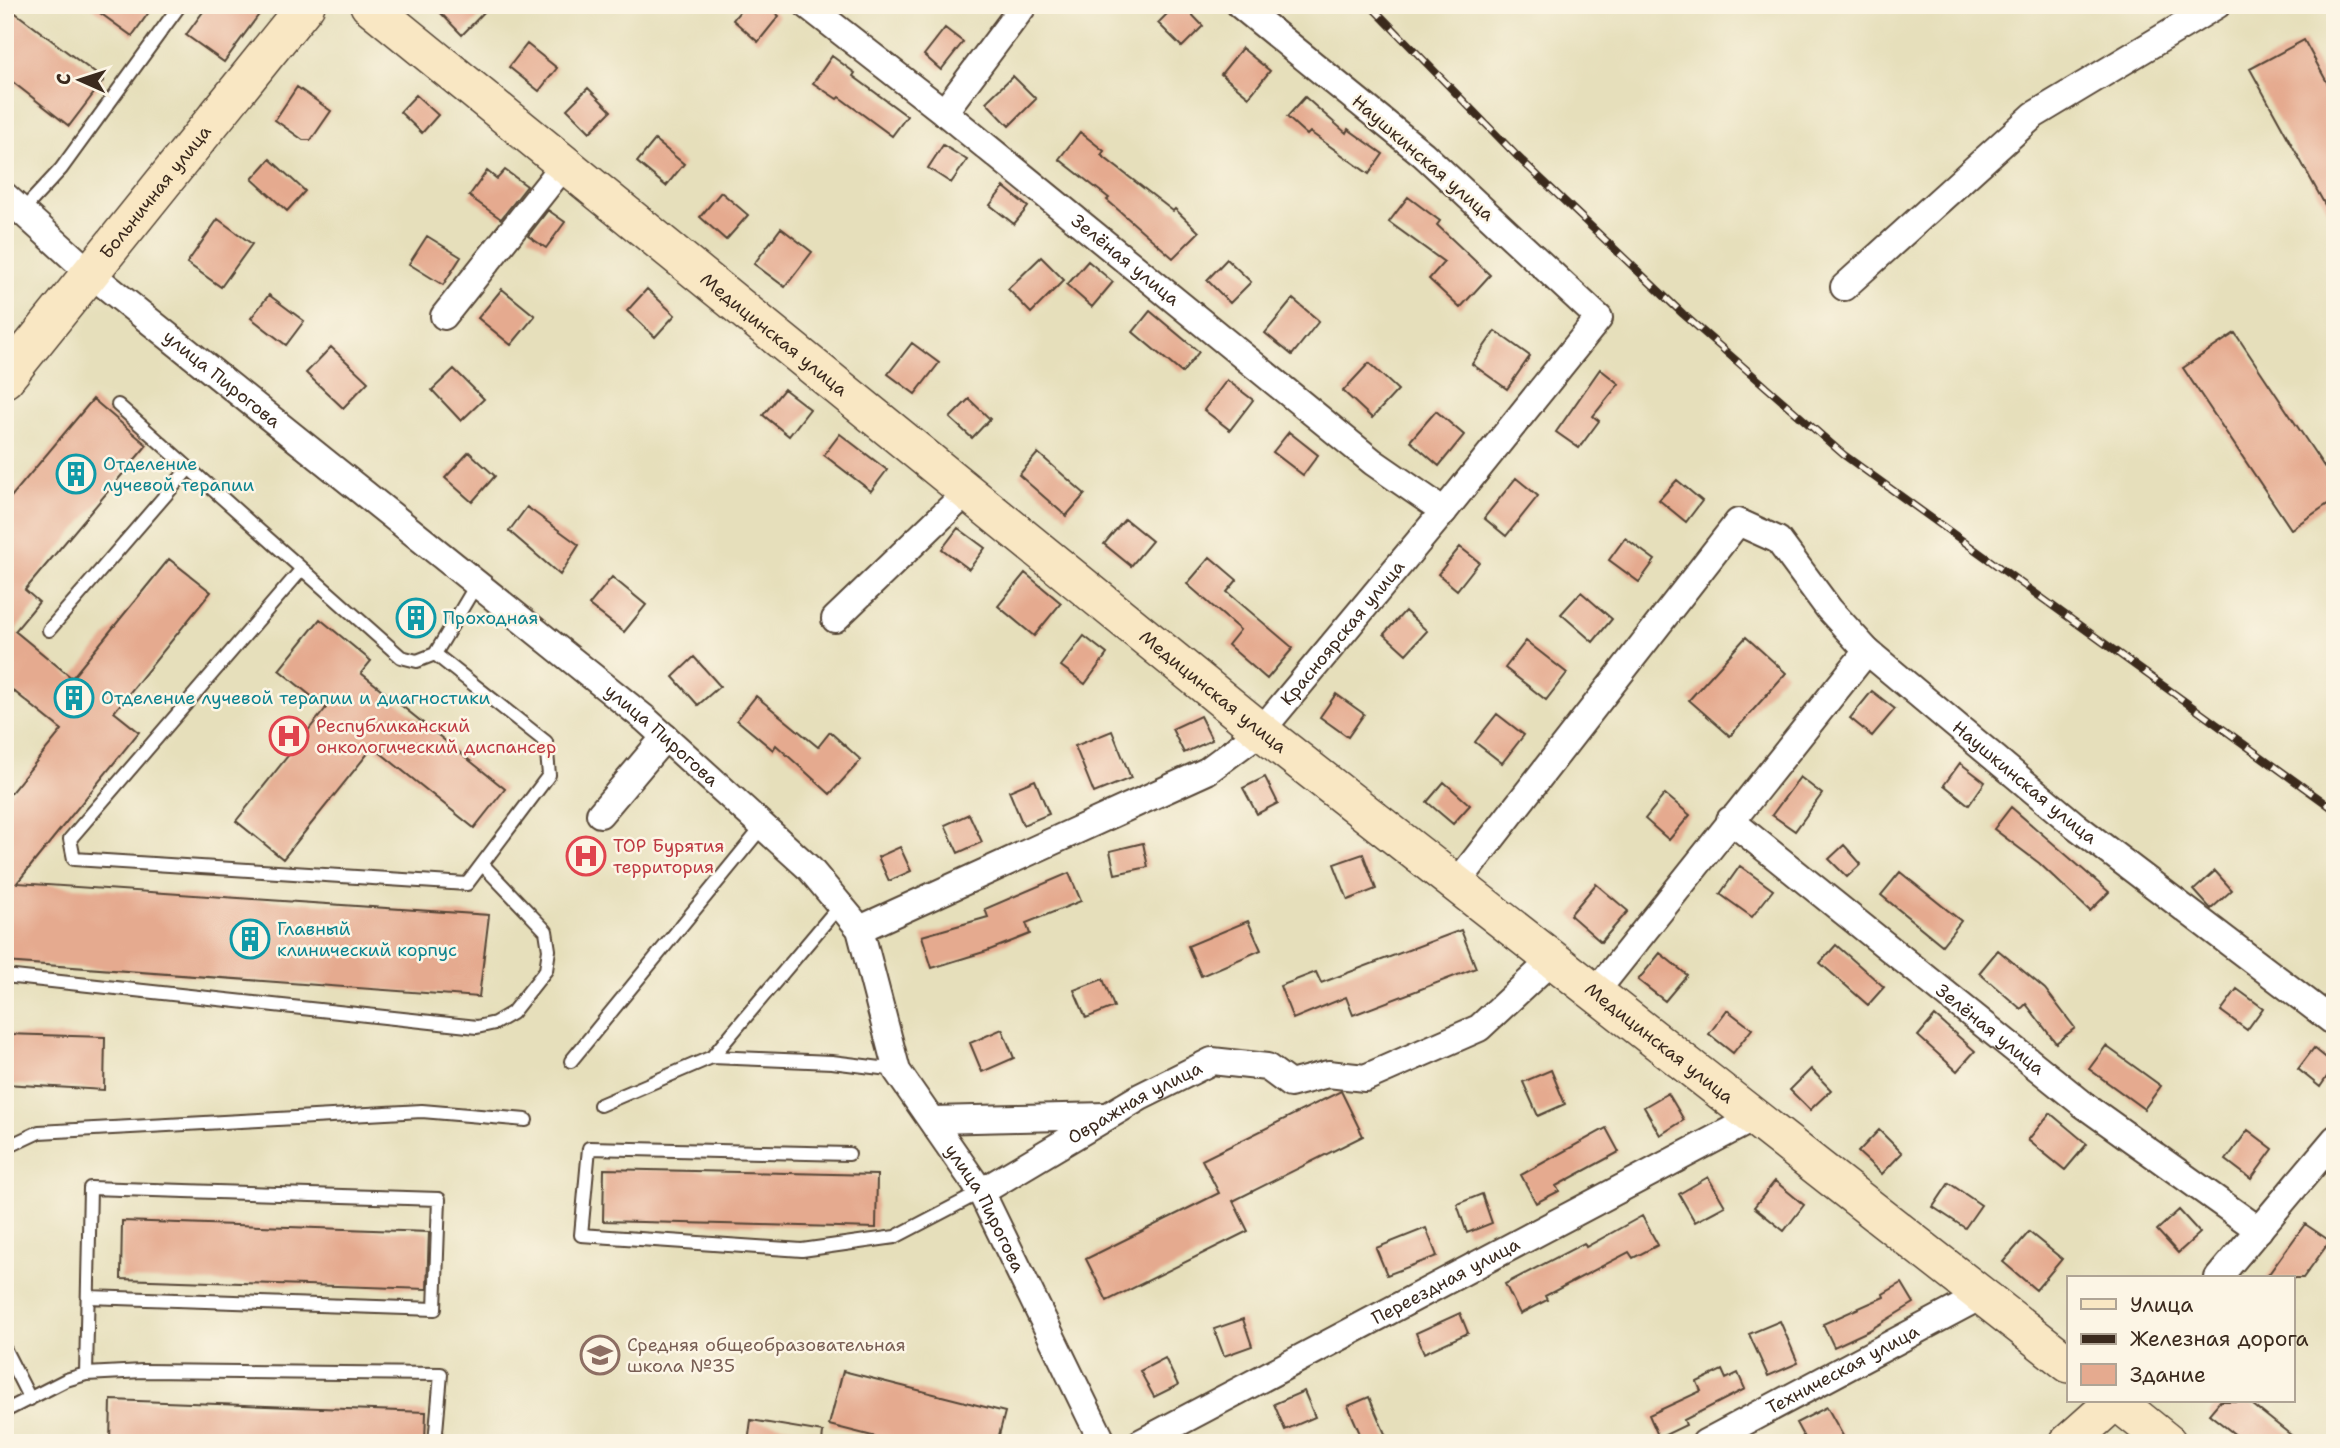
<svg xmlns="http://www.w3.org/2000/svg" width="2340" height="1448" font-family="'Shantell Sans',sans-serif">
<rect width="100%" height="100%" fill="#fcf5e5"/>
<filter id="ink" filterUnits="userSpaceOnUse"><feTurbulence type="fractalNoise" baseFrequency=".0143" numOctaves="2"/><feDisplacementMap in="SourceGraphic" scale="14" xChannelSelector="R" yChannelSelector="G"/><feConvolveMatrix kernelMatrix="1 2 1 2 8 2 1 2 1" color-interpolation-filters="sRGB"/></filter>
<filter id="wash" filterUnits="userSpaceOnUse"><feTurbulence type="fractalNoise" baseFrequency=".00686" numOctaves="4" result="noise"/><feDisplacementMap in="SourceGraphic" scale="28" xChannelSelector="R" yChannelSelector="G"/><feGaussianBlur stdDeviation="1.57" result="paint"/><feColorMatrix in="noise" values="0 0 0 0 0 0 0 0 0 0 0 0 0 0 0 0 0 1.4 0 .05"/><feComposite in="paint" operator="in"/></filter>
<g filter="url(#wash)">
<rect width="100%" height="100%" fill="#e6dfbb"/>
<g id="blocks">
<!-- building -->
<path fill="#e5aa8f" d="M5,5l99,75 -35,46 -64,-50z
M89,5h65l-22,31z
M208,5h58l-42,57 -38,-27z
M433,5h58l-29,30z
M745,5h21l13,11 -21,26 -25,-22z
M1176,5h7l20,21 -21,21 -24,-24z
M945,28l18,14 -22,28 -17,-15z
M2304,40l31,57v126l-85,-154z
M527,44l30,24 -18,23 -30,-24z
M1242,48l28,23 -21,26 -28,-23z
M832,56l23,17 -2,3 54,40 -15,20 -53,-39 -2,2 -24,-16z
M1013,76l23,23 -27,27 -23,-24z
M297,87l34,24 -20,29h-8l-28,-20z
M588,88l23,23 -21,21 -23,-23z
M416,95l22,20 -16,18 -22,-21z
M1305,97l41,36 2,-4 35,25 -14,20 -59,-42 -3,3 -20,-18z
M1080,132l24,19 -3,4 72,56 2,-2 24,23 -26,26 -66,-58 2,-2 -50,-39z
M655,140l29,24 -18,22 -29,-24z
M943,145l24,15 -16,23 -23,-15z
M270,159l35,32 -18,20 -35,-32z
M505,170l22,16 -26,33 -32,-23 18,-25 10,8z
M1004,187l24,20 -14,17 -24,-19z
M721,192l27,23 -22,25 -26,-23z
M1408,197l32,24 -3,4 53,50 -30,33 -31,-29 15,-17 -55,-40z
M548,210l17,12 -19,26 -18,-12z
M218,219l34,25 -31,43 -34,-24z
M781,228l31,24 -27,35 -31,-23z
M427,236l34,21 -18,28 -34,-21z
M1041,257l23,23 -33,33 -23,-24z
M1227,259l24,23 -21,21 -23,-23z
M1088,261l25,21 -21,25 -25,-22z
M502,289l33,27 -24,29 -33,-27z
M647,289l28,26 -20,22 -28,-26z
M269,295l35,26 -18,24 -35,-27z
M1293,299l26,22 -27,34 -27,-22z
M1150,311l49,41 -17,21 -49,-41z
M1495,331l35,25 -23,33 -35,-25z
M2235,333l100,150v16l-44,30 -108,-161z
M912,343l27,20 -24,31 -27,-20z
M331,347l37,35 -25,26 -37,-35z
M1369,363l29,27 -26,28 -29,-27z
M454,369l30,30 -23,22 -29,-31z
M1600,369l19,15 -26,32 6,5 -20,27 -23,-16z
M1227,380l26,20 -23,30 -26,-20z
M784,389l26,20 -21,27 -26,-21z
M93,399l54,46 -122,145 14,12 -24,29 57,47 97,-119 42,33 -97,120 25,20 -122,151 472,32 -10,82 -474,-35v-162l57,-70 -57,-46v-180z
M969,399l21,20 -18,19 -22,-20z
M1436,411l28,24 -25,31 -29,-25z
M1289,432l29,23 -15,20 -30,-23z
M840,434l47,36 -16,21 -47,-36z
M469,452l26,24 -23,26 -27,-24z
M1038,453l47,41 -19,22 -47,-41z
M1516,478l22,18 -32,40 -22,-18z
M1677,480l25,21 -16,21 -27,-22z
M527,507l52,38 -19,30 -51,-44z
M1125,519l27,22 -21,25 -27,-22z
M958,528l27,20 -16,21 -27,-20z
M1625,538l30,22 -16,22 -30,-22z
M1460,547l19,15 -22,28 -19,-16z
M1210,557l27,23 -10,12 66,56 -26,31 -39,-34 12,-15 -53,-46z
M1025,573l36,30 -27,33 -36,-30z
M612,577l34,28 -22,27 -35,-27z
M1581,592l31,27 -19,23 -32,-28z
M1405,611l22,20 -21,23 -22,-20z
M320,619l51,42 -10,12 144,116 -31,39 -101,-81 -90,112 -47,-38 90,-113 -47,-38z
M1084,636l23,18 -22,30 -24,-18z
M1746,637l40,36 -56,63 -41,-36z
M1526,641l41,32 -21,27 -41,-32z
M694,657l26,29 -22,19 -25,-28z
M1872,691l23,18 -23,27 -22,-18z
M1336,694l28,20 -16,23 -28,-20z
M756,696l62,51 12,-15 31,28 -31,34 -54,-49 -3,5 -36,-30z
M1497,714l27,21 -22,28 -27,-21z
M1200,716l12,24 -28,13 -12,-24z
M1112,731l19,47 -37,15 -19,-47z
M1960,763l25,19 -16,23 -25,-20z
M1265,777l13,26 -21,11 -14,-26z
M1800,777l22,17 -27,37 -23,-16z
M1035,780l14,34 -26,11 -14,-34z
M1444,782l26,23 -17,19 -26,-22z
M1665,794l25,21 -21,25 -24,-21z
M2011,807l98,85 -19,19 -51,-48 -45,-34z
M969,814l13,28 -24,11 -13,-28z
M1143,843l5,24 -33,7 -5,-23z
M1844,845l17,19 -14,13 -18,-18z
M900,847l11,24 -22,10 -11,-24z
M1363,854l13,35 -28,11 -14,-36z
M1740,866l33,24 -21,27 -32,-23z
M2215,871l17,19 -21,19 -17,-19z
M1900,872l61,49 -19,24 -61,-50z
M1069,873l12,28 -55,22 4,11 -43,17 -55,17 -10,-32 66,-19 -3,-8z
M1596,884l32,27 -27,31 -31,-27z
M1248,921l13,29 -60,26 -13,-30z
M1461,930l15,38 -123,47 -7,-18 -53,22 -13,-33 36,-14 5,11z
M1836,945l48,42 -16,18 -48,-42z
M1998,950l47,39 30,39 -19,15 -30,-39 -5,5 -42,-36z
M1660,953l27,22 -22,26 -27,-21z
M1103,979l11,28 -28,11 -12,-28z
M2237,989l26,19 -16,22 -26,-19z
M1727,1010l25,19 -19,24 -24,-19z
M1935,1016l40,35 -18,20 -39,-35z
M1002,1029l12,29 -32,14 -12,-29z
M5,1034l100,3 -1,53 -99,-6z
M2106,1046l55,40 -17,23 -55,-40z
M2314,1048l21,17 -15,22 -22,-18z
M1811,1069l20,21 -21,20 -20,-20z
M1551,1070l14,34 -27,12 -15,-34z
M1341,1091l22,45 -130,65 15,30 -141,70 -21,-42 133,-66 -17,-33z
M1668,1093l16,27 -24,15 -16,-28z
M2050,1113l37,31 -22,26 -37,-30z
M1606,1128l13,24 -63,34 3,5 -23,12 -15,-28z
M1879,1130l23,23 -20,21 -24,-22z
M2248,1130l25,19 -22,30 -25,-19z
M604,1169l273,6 -1,53 -273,-7z
M1708,1177l17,29 -30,16 -16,-28z
M1775,1181l29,24 -20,26 -30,-24z
M1949,1183l32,22 -16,23 -32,-21z
M1482,1194l10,29 -25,10 -10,-29z
M2179,1210l21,23 -22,20 -21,-23z
M1642,1216l16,29 -25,13 -4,-6 -84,44 2,4 -27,14 -15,-30 79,-41 2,4z
M122,1221l307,11 -2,57 -306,-10z
M2305,1224l25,17 -27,37h-37z
M1426,1228l11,28 -50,19 -11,-27z
M2029,1232l33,27 -26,31 -33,-28z
M1902,1283l12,20 -46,28 -34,16 -11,-23 61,-27 -1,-3z
M1460,1313l8,20 -44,20 -8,-20z
M1243,1319l9,27 -28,10 -10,-27z
M1780,1321l18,42 -30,13 -19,-42z
M1165,1358l13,27 -24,12 -14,-26z
M1722,1370l4,9 12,-6 7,16 -61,31 2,5 -27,13 -10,-23 52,-24 -4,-9z
M843,1371l162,41 -8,31h-97l-71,-18z
M1304,1391l11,26 -30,13 -11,-26z
M1369,1397l20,46h-25l-16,-37z
M111,1400l315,12 -1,31h-315z
M2220,1401h28l53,42h-55l-37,-29z
M1827,1407l20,36h-40l-11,-20z
M751,1420l72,12 -1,11h-74z"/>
</g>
</g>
<g filter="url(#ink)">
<use href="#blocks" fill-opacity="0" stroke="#554536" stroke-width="2"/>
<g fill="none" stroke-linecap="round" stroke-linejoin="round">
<defs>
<path id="lane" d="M23,210l38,-41 119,-164
M118,405l283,252 16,4 18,-7 41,-69
M302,569l-232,270 4,20 393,25 82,-109 -3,-33 -111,-88
M49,630l140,-162
M5,976l472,51 18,-4 17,-10 34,-43 3,-20 -3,-19 -64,-67
M712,1057l120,5 65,8
M571,1061l192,-235
M600,1105l112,-48 128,-152
M5,1148l34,-16 383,-21 104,9
M849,1154l-260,-6 -8,87 221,15 93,-13 86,-45
M5,1350l25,49
M86,1374l4,-186 349,11 -4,110 -347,-12
M5,1411l61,-31 20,-6 57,-3 298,3 -6,69"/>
<g id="street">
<path id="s1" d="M807,5l137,107 429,350 71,49"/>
<path d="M944,112l80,-107"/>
<path id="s2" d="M5,196l86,78 553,444 166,151 50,60 37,142 84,121 122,251"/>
<path d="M1844,287l190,-172 183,-110"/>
<path d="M444,316l120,-151"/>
<path d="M835,619l132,-127"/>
<path d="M600,814l65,-77"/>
<path id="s3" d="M1730,820l354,285 175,125"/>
<path id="s4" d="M1457,883l281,-361 40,18 51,69 38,42 209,175 259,197"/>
<path id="s5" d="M860,929l347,-158 54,-40 183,-220 155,-193 -176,-164 -183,-149"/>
<path d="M1594,994l273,-343"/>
<path d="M933,1120l174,-4"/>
<path id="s6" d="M981,1192l159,-95 72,-36 55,6 23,17 38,-10 37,4 114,-50 72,-67"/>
<path d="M2218,1278l117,-139"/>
<path id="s7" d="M1140,1443l612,-324"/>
<path id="s8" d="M1705,1443l276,-147"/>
</g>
<g id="secondary">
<path id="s9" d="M369,5l892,726 808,633"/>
<path id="s10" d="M5,379l301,-374"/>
<path d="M2116,1401l52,42"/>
<path d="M2068,1443l47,-42"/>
</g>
</defs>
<!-- lane casing -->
<use href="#lane" stroke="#554536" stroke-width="16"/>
<!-- street casing -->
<use href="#street" stroke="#554536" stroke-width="30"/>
<!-- secondary casing -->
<use href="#secondary" stroke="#554536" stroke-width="40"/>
<!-- lane -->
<use href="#lane" stroke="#fff" stroke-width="12"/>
<!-- street -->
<use href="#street" stroke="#fff" stroke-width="26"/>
<!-- secondary -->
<use href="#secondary" stroke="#f9e7c3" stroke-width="37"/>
<defs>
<path id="rail" d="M1370,5l147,151 166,158 161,141 491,355"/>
</defs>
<!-- rail casing -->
<use href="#rail" stroke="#3b2a1e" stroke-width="8"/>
<!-- rail -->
<use href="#rail" stroke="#fcf5e5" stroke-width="5" stroke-dasharray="16" stroke-linecap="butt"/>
</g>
</g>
<!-- icons -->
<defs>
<symbol id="building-ring" viewBox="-11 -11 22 22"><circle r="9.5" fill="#fcf5e5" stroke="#0f9aa8" stroke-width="1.5"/><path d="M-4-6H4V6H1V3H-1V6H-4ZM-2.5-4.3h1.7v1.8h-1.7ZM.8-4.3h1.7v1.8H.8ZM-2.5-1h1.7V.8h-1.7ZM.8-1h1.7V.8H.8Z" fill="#0f9aa8"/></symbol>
<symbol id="hospital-ring" viewBox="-11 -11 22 22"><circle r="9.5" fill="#fcf5e5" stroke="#e0444e" stroke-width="1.5"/><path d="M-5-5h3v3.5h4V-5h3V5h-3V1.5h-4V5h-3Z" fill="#e0444e"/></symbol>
<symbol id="school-ring" viewBox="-11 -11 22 22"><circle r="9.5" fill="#fcf5e5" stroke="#8d6e63" stroke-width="1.5"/><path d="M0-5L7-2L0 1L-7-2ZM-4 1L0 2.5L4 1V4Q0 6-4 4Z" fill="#8d6e63"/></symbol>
</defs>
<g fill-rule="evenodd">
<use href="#building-ring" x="54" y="452" width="44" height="44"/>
<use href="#building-ring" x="394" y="596" width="44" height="44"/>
<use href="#building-ring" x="52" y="676" width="44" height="44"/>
<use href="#hospital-ring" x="267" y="714" width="44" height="44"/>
<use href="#hospital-ring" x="564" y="834" width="44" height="44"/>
<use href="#building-ring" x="228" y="917" width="44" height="44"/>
<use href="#school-ring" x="578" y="1333" width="44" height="44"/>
</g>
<g text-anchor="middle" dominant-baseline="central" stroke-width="5" stroke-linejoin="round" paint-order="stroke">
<!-- street labels -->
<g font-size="18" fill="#3b2a1e" stroke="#fcf5e5">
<text transform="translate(1423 158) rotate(41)">Наушкинская улица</text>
<text stroke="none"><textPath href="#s10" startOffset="240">Больничная улица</textPath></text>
<text stroke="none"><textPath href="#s1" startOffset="408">Зелёная улица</textPath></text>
<text stroke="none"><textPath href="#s9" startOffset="522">Медицинская улица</textPath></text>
<text stroke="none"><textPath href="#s2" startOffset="284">улица Пирогова</textPath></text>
<text stroke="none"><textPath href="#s5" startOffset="576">Красноярская улица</textPath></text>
<text stroke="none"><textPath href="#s9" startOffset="1088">Медицинская улица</textPath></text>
<text stroke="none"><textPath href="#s2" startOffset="850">улица Пирогова</textPath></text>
<text stroke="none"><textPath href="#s4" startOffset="849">Наушкинская улица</textPath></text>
<text stroke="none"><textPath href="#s3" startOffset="334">Зелёная улица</textPath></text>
<text stroke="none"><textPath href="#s9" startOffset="1656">Медицинская улица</textPath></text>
<text stroke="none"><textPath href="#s6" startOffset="178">Овражная улица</textPath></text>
<text stroke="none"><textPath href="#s2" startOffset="1438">улица Пирогова</textPath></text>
<text stroke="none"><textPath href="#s7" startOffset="346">Переездная улица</textPath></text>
<text stroke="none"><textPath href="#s8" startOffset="156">Техническая улица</textPath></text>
</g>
<!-- culture labels -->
<g font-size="18" fill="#0d838f" stroke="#fcf5e5" text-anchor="start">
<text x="103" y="464">Отделение<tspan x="103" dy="21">лучевой терапии</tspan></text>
<text x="443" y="618">Проходная</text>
<text x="101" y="698">Отделение лучевой терапии и диагностики</text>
<text x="277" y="929">Главный<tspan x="277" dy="21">клинический корпус</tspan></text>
</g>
<!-- health labels -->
<g font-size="18" fill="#be3a42" stroke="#fcf5e5" text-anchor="start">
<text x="316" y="726">Республиканский<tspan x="316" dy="21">онкологический диспансер</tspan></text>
<text x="613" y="846">ТОР Бурятия<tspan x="613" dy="21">территория</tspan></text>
</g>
<!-- education labels -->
<g font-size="18" fill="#785e54" stroke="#fcf5e5" text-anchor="start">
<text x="627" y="1345">Средняя общеобразовательная<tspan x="627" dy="21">школа №35</tspan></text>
</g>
</g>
<!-- margin -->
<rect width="2340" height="1448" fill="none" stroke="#fcf5e5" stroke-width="28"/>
<!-- legend -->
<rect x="2067" y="1276" width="228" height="126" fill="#fcf5e5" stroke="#afa495" stroke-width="2"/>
<rect x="2081" y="1299" width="35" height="10" fill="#f9e7c3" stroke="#afa495" stroke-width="2"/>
<text x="2130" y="1312" font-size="21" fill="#3b2a1e">Улица</text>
<rect x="2081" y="1334" width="35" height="10" fill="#3b2a1e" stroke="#afa495" stroke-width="2"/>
<text x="2130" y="1346" font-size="21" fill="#3b2a1e">Железная дорога</text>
<rect x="2081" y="1364" width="35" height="21" fill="#e5aa8f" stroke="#afa495" stroke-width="2"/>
<text x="2130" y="1382" font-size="21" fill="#3b2a1e">Здание</text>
<!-- north arrow -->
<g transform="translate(80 80) rotate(273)" stroke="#fcf5e5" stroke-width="5" paint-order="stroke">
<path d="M0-5L12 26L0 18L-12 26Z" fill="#3b2a1e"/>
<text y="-10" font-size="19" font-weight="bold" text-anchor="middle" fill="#3b2a1e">С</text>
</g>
</svg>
